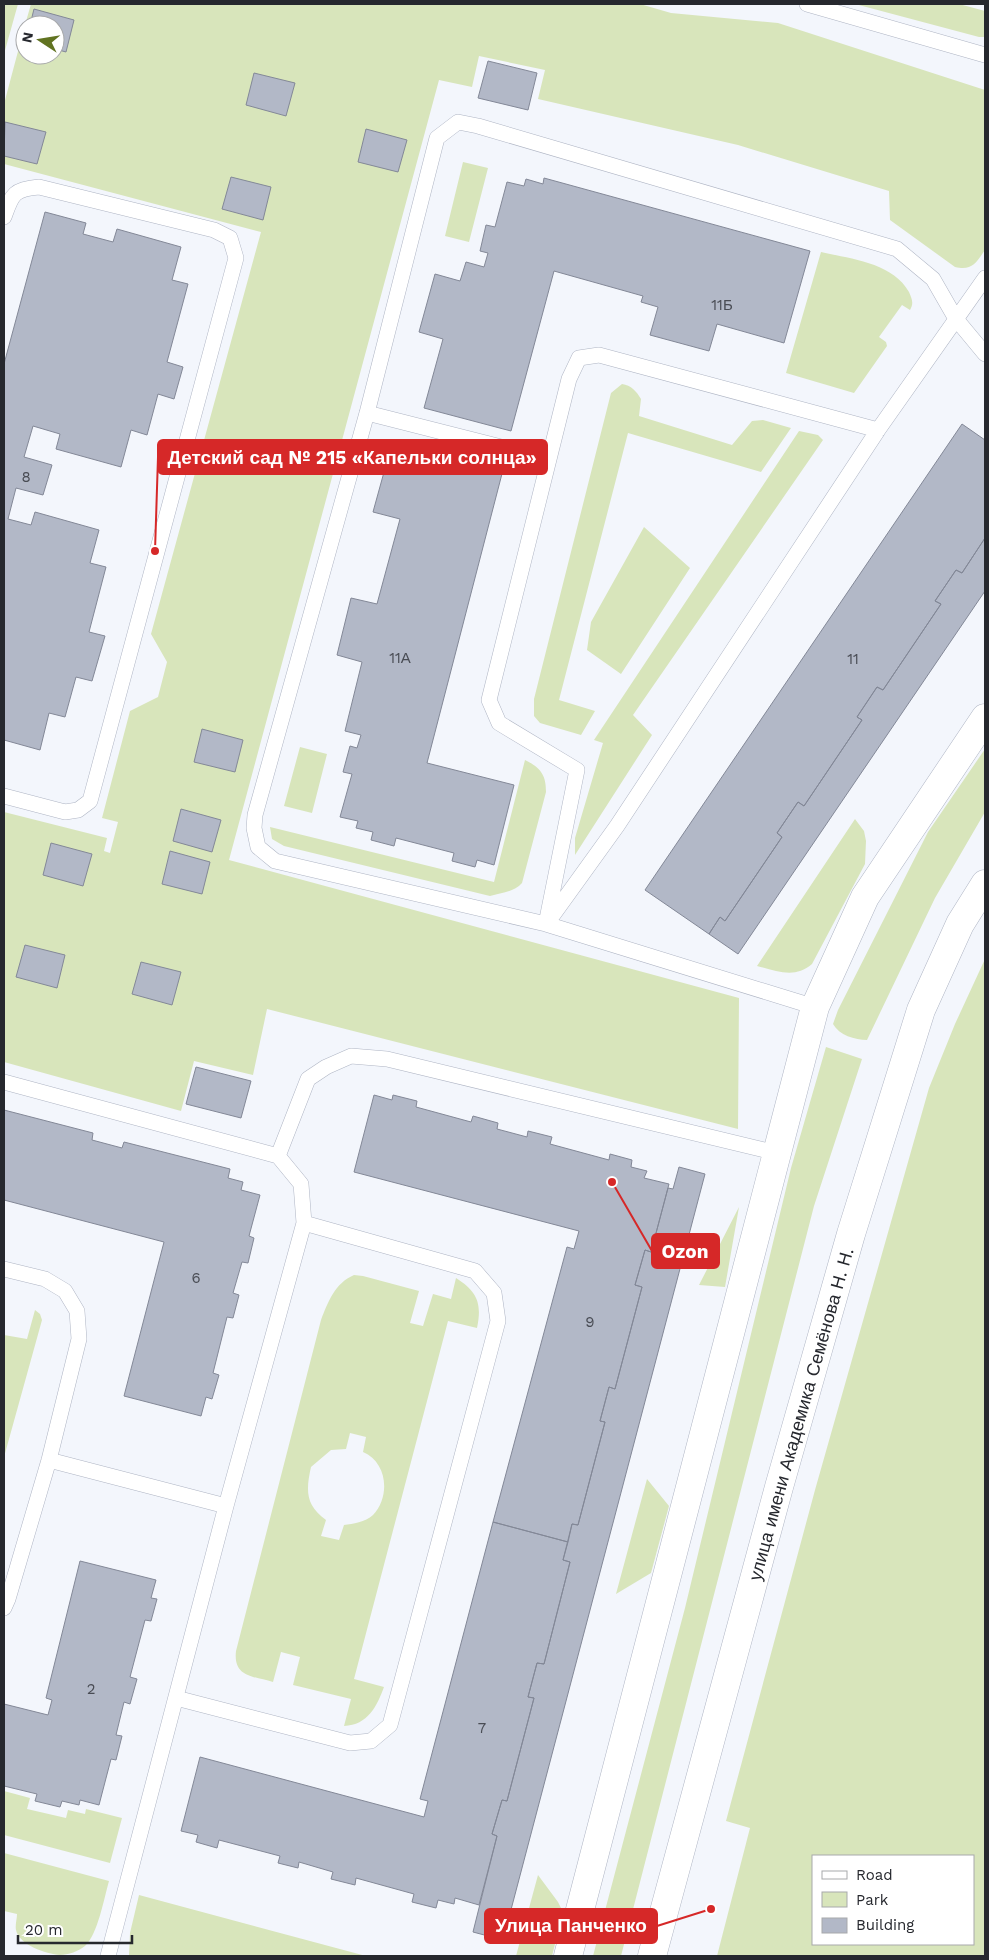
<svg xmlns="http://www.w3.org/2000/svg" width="989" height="1960" font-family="'Work Sans',sans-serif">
<rect width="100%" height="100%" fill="#f3f6fc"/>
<!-- green -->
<path fill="#d8e5bb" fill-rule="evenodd" d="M4,4h14l-14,50z
M31,4h609l31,9 107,10 207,67v160c-9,13 -13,21 -30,17l-65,-47 -1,-29 -151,-46 -200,-46 7,-29 -66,-14 -7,31 -33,-7 -210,780 510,138 -1,131 -471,-120 -14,66 -59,-14 -13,50 -177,-49v-250l103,26 -3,13 6,2 8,-31 -16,-4 28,-107 28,-14 9,-35 -16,-28 110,-402 -257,-68v-60l21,-79v30h30v-30h-30z
M855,4h104l26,7v26h-6z
M463,162l25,6 -19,74 -24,-6z
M821,252c29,7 71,10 88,40 3,7 5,11 1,18l-8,-5 -23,32 7,5 1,4 -33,47 -68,-20z
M622,384c9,1 15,8 19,15l-2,17 93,29 20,-24 11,-1 28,8 -30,44 -133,-39 -69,267 36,11 -14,24 -41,-12 -6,-7v-17l77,-306z
M799,431l19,4 5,5 -190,275 19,20 -77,120v-17l28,-95 -9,-3z
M644,527l46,41 -69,106 -34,-24 4,-28z
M300,747l27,7 -15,59 -28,-7z
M985,749v63l-50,86 -68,142c-12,0 -28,-5 -34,-16l5,-14 90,-178z
M525,760c16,8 21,15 21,32l-24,91c-8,9 -21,10 -32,13l-206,-50 -12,-7 -2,-12 224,55z
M855,819l9,12 2,10 -1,23 -53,100c-17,15 -35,7 -55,2z
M985,959v997h-268l33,-128 -24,-7 89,-331 114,-402 26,-64zM813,1856h160v88h-160z
M826,1047l36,12 -48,147 -193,750h-28l92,-348 106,-440z
M739,1207l-14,80 -26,-2z
M354,1275l9,1 56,15 -9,32 13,3 10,-32 18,5 5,-21c22,14 26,26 21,50l-29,-7 -94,358 30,8c-7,19 -16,38 -40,39l7,-27 -58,-14 7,-28 -19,-5 -8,30c-20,-6 -40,-5 -37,-31l85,-331c7,-18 14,-37 33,-45zM350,1433l16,4 -3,15c24,10 28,44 10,63 -8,7 -20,9 -29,10l-5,15 -18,-4 5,-16c-21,-15 -20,-30 -15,-53l20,-17 15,-1z
M35,1310l5,4 2,6 -38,137v-122l23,4z
M647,1479l22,27 -18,67 -35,21z
M4,1791l26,7 -3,11 39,9 2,-8 17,4 1,-5 36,9 -12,45 -106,-28z
M4,1853l105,28c-5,17 -11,53 -24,65 -6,5 -17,9 -25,9 -14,-1 -41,-10 -44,-25 -1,-5 1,-11 1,-16l-13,-3z
M538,1875l20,27 5,10 -11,44h-36z
M139,1895l227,61h-237l1,-23z"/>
<!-- building -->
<path fill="#b2b8c7" stroke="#838897" d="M34,9l40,11 -8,32 -11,-3v-24h-25z
M488,61l49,12 -9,37 -50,-12z
M254,73l41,10 -9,33 -40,-11z
M5,122l41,10 -9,32 -33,-8z
M366,129l41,11 -9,32 -40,-10z
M231,177l40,10 -8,33 -41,-11z
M544,178l266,73 -26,92 -67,-19 -8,27 -59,-16 8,-28 -17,-5 2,-6 -89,-25 -43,160 -87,-23 19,-69 -24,-7 16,-58 25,7 6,-19 18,5 4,-14 -8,-2 6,-26 9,2 12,-45 17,4 2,-7 17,5z
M45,212l41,11 -3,11 30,8 4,-13 64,18 -9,33 16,4 -21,78 16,5 -9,32 -16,-5 -11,41 -16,-5 -10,37 -65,-18 4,-15 -27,-8 -9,31 28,8 -9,30 -27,-7 -8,31 23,6 4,-13 64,18 -9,33 16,4 -17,65 16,4 -13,45 -16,-4 -11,40 -16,-4 -9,37 -36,-10v-376z
M962,424l23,16v98l-23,35 -6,-3 -21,31 6,3 -58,86 -6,-3 -20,30 5,3 -58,86 -6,-4 -21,31 5,4 -57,84 -5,-4 -11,17 -64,-44z
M419,444l85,22 -77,297 87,22 -20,80 -17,-5 -2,7 -23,-6 2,-8 -58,-15 -2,8 -23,-6 2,-8 -17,-4 2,-7 -18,-4 12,-43 -9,-2 7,-26 7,2 4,-13 -16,-4 17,-69 -25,-7 14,-57 26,6 23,-85 -27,-7 16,-58 25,7z
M985,538v53l-247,363 -29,-20 11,-17 5,4 57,-84 -5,-4 21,-31 6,4 58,-86 -5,-3 20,-30 6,3 58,-86 -6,-3 21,-31 6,3z
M202,729l41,11 -8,32 -41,-10z
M181,809l40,11 -9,32 -39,-11z
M51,843l41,11 -9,32 -40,-11z
M170,851l40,11 -8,32 -40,-10z
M25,945l40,10 -8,33 -41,-11z
M141,962l40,10 -9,33 -40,-11z
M196,1067l55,14 -10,37 -55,-14z
M374,1095l18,5 1,-5 24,6 -1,6 55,15 2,-6 25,7 -1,6 30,8 1,-6 24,6 -2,7 59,16 1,-6 22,6 -1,7 16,4 -3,7 25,6 -18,68 -6,-2 -10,35 7,2 -27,102 -6,-2 -9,34 5,1 -27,103 -6,-1 -4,18 -75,-20 74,-275 7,2 5,-18 -225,-59z
M4,1110l89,23 -1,7 30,8 2,-6 106,27 -2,9 15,4 -2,8 19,5 -11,41 5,2 -6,25 -6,-1 -9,31 6,2 -6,23 -6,-1 -14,56 6,2 -7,24 -6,-2 -5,19 -77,-20 40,-154 -160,-42z
M679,1167l26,7 -202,766 -30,-8 24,-96 -5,-2 10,-34 5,1 27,-103 -6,-1 9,-34 7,1 26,-102 -7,-2 9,-36 6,1 27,-103 -5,-1 9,-34 6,2 27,-102 -7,-2 10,-35 6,2 17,-64 5,1z
M493,1522l75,20 -5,18 7,2 -26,102 -7,-1 -9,34 6,1 -27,103 -5,-1 -10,34 5,2 -18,69 -24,-7 -1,6 -16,-4 -2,8 -24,-6 2,-8 -58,-16 -1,7 -24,-6 2,-7 -34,-10 -1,6 -20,-5 2,-7 -61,-16 -2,8 -21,-6 2,-7 -17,-4 19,-74 224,60 4,-16 -8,-2z
M80,1561l76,19 -5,18 6,1 -6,22 -6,-1 -15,57 7,2 -7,25 -6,-2 -8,33 6,1 -6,24 -5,-1 -12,46 -19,-5 -1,5 -17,-4 -2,6 -25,-6 2,-7 -33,-8v-82l44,11 4,-15 -6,-2z"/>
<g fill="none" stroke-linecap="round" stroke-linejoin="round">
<defs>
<path id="service" d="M807,4l178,51
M4,217c8,-22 9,-28 35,-30l175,43 16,8 6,20 -146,543 -12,9 -13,2 -61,-16
M367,413l181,46
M550,919l67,-93 261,-396 107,-152
M546,924l31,-154 -78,-47 -10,-23 80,-321 10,-21 20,-3 279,75
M815,1007l-269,-83 -271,-63 -17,-14 -4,-19 1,-13 112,-402 70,-275 21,-16 20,4 419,123 36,30 23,40 29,35
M4,1082l274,74
M4,1269l41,10 20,12 12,20 2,28 -30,121 -41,139 -4,9
M49,1460l177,46
M176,1698l174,45 21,-2 19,-16 108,-404 -4,-28 -19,-22 -171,-48
M108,1956l118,-450 78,-283 -3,-39 -23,-28 30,-77 18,-12 25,-11 36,3 390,94"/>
<path id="minor" d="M568,1956l247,-949 50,-110 120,-179"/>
<g id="secondary">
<path id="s1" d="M652,1956l127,-469 72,-253 70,-224 39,-86 25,-40"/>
</g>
</defs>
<!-- service casing -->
<use href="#service" stroke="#afb5c4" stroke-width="16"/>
<!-- minor casing -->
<use href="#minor" stroke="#afb5c4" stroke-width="29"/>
<!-- secondary casing -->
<use href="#secondary" stroke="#afb5c4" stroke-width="29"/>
<!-- service -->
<use href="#service" stroke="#fff" stroke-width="15"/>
<!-- minor -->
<use href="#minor" stroke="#fff" stroke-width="28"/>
<!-- secondary -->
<use href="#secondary" stroke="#fff" stroke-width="28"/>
</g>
<g text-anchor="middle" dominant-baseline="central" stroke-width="5" stroke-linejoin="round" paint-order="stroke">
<!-- number labels -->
<g font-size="15" fill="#494c54">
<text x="722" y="305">11Б</text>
<text x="26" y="477">8</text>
<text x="400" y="658">11А</text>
<text x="853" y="659">11</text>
<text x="196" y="1278">6</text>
<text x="590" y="1322">9</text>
<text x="91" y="1689">2</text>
<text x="482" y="1728">7</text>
</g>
<!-- street labels -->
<g font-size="18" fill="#26282e" stroke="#fff">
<text stroke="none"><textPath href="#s1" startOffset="562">улица имени Академика Семёнова Н. Н.</textPath></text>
</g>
</g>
<!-- callouts -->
<path fill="none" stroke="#d62828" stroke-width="2" d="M155 551L158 457M612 1182L652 1251M711 1909L657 1926"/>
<g fill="#d62828" stroke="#fff" stroke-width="2">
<circle cx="155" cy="551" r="5"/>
<circle cx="612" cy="1182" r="5"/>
<circle cx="711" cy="1909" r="5"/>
</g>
<g fill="#d62828" stroke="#d62828" stroke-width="2">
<rect x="158" y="440" width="389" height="34" rx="5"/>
<rect x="652" y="1234" width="67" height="34" rx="5"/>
<rect x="485" y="1909" width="172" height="34" rx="5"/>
</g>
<g font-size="19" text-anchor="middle" font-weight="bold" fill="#fff">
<text x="352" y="464">Детский сад № 215 «Капельки солнца»</text>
<text x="685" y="1258">Ozon</text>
<text x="571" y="1932">Улица Панченко</text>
</g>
<!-- border -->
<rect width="989" height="1960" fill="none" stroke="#26282e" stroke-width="10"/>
<!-- legend -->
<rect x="812" y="1855" width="162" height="90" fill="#ffffff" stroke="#a8a9ab"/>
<rect x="822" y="1871" width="25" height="8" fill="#ffffff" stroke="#a8a9ab"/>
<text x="856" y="1880" font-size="15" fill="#26282e">Road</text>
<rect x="822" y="1892" width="25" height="15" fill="#d8e5bb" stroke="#a8a9ab"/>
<text x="856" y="1905" font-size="15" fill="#26282e">Park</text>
<rect x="822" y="1918" width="25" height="15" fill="#b2b8c7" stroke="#a8a9ab"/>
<text x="856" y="1930" font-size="15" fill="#26282e">Building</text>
<!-- north arrow -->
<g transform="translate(40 40) rotate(282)"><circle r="24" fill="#ffffff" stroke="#a8a9ab"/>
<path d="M0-4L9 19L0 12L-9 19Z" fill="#617321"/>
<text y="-8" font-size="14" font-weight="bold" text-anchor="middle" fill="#26282e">N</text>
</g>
<!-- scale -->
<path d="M18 1935v8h114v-8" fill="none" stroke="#26282e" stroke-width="2.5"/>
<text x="25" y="1935" font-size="15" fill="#26282e" stroke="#ffffff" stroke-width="4" paint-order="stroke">20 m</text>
</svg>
